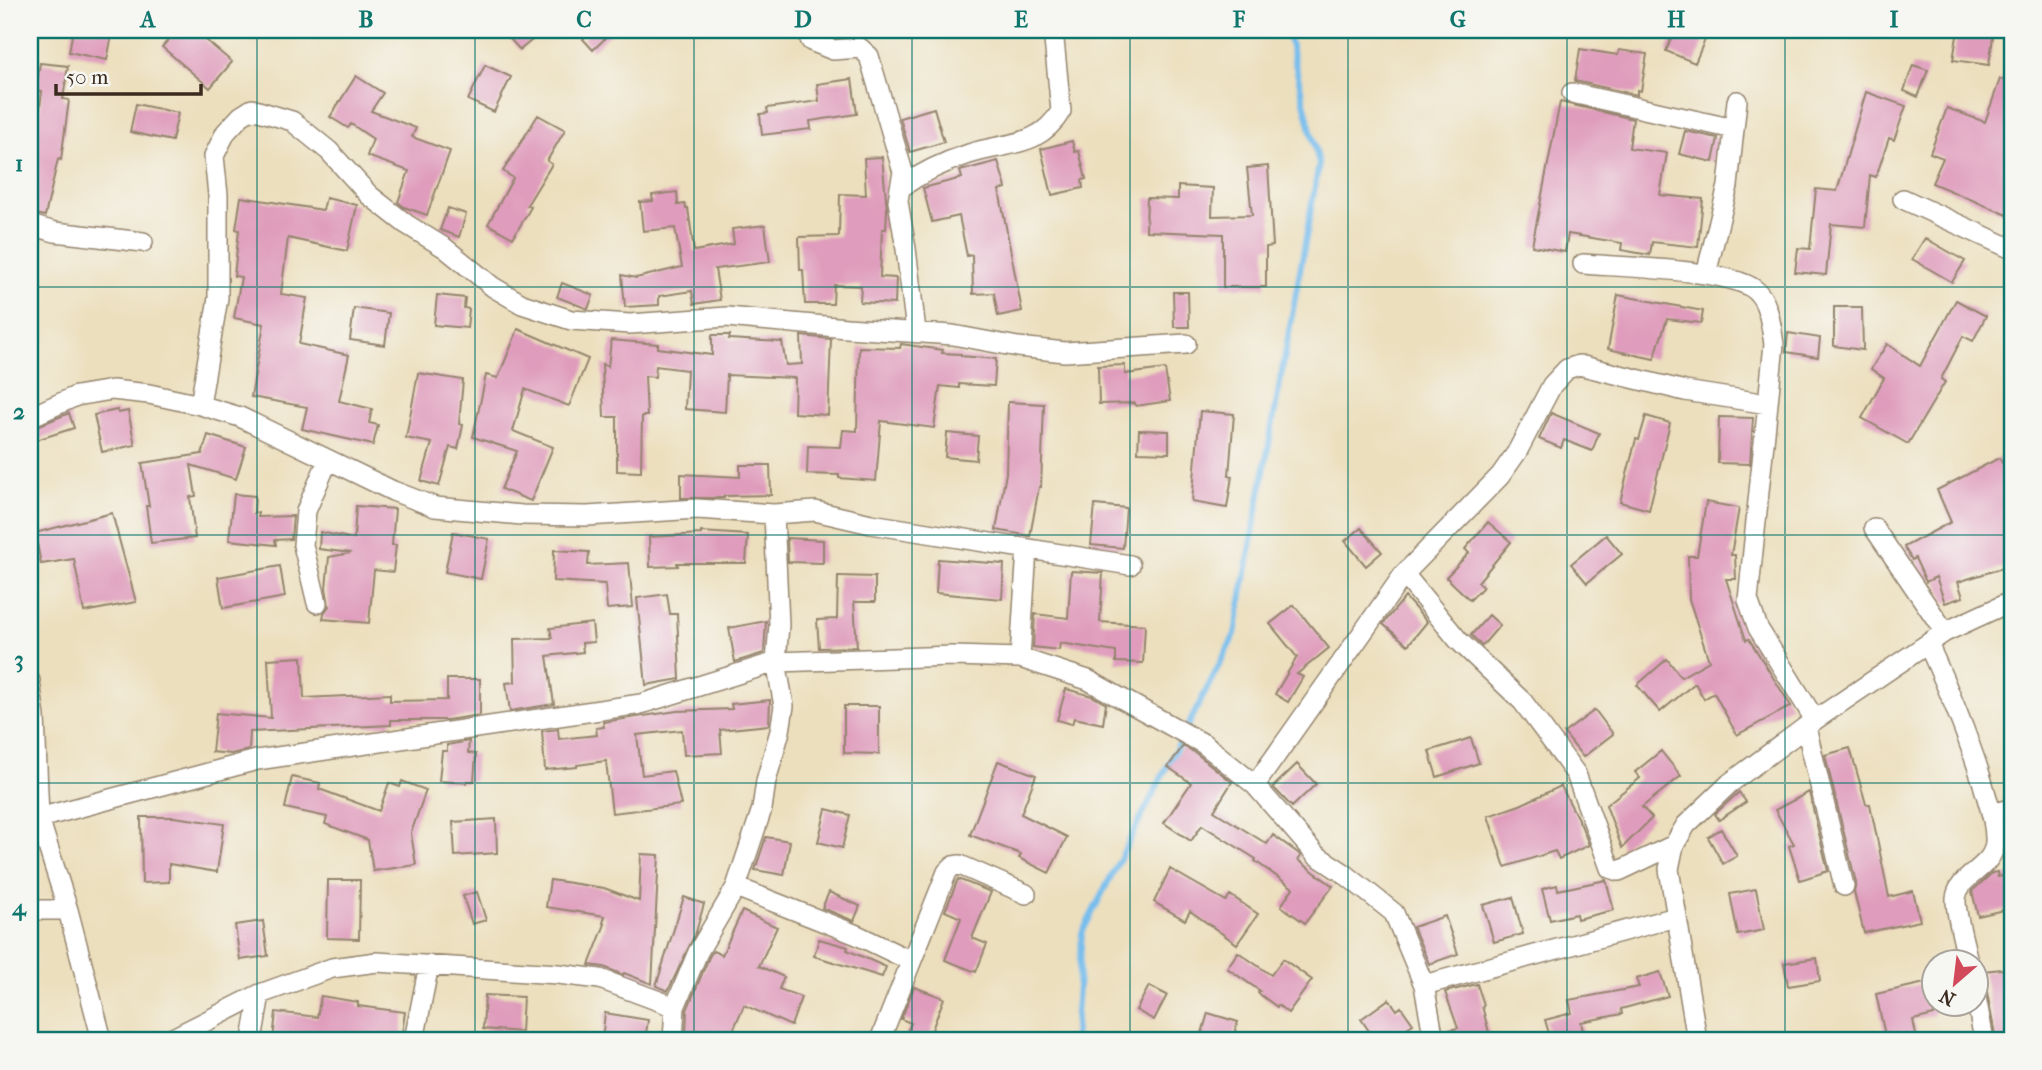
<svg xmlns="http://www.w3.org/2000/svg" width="2042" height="1070" font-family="'IM FELL French Canon',serif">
<rect width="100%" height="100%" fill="#f6f6f2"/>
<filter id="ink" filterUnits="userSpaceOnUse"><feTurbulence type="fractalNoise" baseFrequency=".0143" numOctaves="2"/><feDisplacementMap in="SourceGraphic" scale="14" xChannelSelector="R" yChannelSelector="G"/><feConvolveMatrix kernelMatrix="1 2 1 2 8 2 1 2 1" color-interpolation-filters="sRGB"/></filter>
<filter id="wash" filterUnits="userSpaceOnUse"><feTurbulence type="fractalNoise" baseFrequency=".00686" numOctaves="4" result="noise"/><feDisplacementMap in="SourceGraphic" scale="28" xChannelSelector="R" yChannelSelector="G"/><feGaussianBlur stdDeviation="1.57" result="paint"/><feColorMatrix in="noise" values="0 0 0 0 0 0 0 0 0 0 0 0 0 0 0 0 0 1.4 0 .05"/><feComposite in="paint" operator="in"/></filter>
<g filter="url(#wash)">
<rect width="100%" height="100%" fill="#ecdfbd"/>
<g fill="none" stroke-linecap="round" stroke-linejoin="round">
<!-- stream -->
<path stroke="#76bded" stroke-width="6" d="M1074,1040l8,-107 153,-299 84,-470 -32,-134"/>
</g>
<g id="blocks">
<!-- building -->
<path fill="#df9cbc" d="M73,30h40l-6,30 -38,-8z
M177,30h17l38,32 -22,26 -48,-41z
M502,30h42l-24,20z
M592,30h22l-21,20 -10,-11z
M1675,30h34l-14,33 -29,-12z
M1958,30h36l-5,35 -36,-5z
M1580,49l38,6 1,-5 28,4 -6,37 -4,-1v5l-62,-14z
M40,63l28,3 -5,33 6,1 -8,60 -3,-1 -13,57 -15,-3v-90l8,1 4,-33 -6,-1z
M485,65l26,12 -17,35 -26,-12z
M1913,65l15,5 -10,27 -14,-6z
M356,76l27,17 -12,18 45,17 -4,9 38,14 -23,64 -23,-8 -6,-5 11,-31 -42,-15 6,-17 -22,-15 -3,4 -18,-11z
M852,79l5,35 -47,7 1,8 -49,6 -2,-21 8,-1 -1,-5 52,-7 -2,-17z
M2000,79l12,4v134l-80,-34 11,-25 -13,-5 17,-45 38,14z
M1866,92l40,14 -12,34 -5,-2 -13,39 -6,-2 -5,52 -34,-3 -5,51 -31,-3 3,-24 12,1 6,-60 21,2z
M1560,102l73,17 -4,29 38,5 -7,42 43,4 -5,48 -46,-5 -2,13 -29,-5 1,-7 -54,-9 -3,18 -33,-6z
M136,104l42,9 -6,28 -42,-9z
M934,108l10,34 -34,10 -10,-34z
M538,115l27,15 -18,31 5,3 -25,41 4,2 -18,31 -25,-14 25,-46 -10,-7z
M1685,131l33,7 -5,24 -34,-8z
M1072,141l3,11 4,-1 7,28 -4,1 1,8 -31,7 -11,-46z
M882,157l5,52 -1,20h-4l-2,48 16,1 -1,26 -35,-2 1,-16 -27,-1 -1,19h-28l-2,-34h-3l-1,-33 40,-1 1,-42 26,1 -2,-37z
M998,161l8,27 -7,2 23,121 -24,5 -4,-23 -21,1 -1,-39 -5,1 -8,-40 -27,6 -9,-34 39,-10 -2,-7z
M1268,166l5,80 -7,1v40h-43v-53l-77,-3 1,-33 31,1v-13l35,2 -1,28 40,-1 -5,-47z
M677,192l1,13 7,-1 1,4h2l6,43 40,-7 -2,-15 33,-4 5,37 -55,7 5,31 -26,4 -2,-13 -33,5v9l-34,2 -3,-32 14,3 46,-11 -7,-39 -32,3 -3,-29 13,-1 -1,-6z
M241,197l82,13 3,-12 31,7 -10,46 -59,-13 -7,56 26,4 -8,46 50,11 -10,46 33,8 -3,14 9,2 -5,20 -71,-16 5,-22 -56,-10 13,-73 -30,-6 7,-41 -7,-1 5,-46 -3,-1z
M448,208l18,6 -7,23 -19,-7z
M1925,238l40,23 -13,21 -40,-23z
M562,283l31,12 -5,14 -31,-12z
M1173,292h15l1,35h-15z
M437,295l28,3 -1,10 5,1 -2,19 -33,-3z
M1618,295l85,16 -2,12 -34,-4 -13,40 -46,-10z
M1956,300l30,16 -13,25 -10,-5 -22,43 4,3 -37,62 -46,-26 22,-40 -13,-9 16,-25 33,22z
M1834,307h28l1,43 -29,-4z
M354,308l35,5 -4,32 -35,-5z
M518,329l70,30 -19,47 -44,-17 -12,42 40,16 -22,54 -30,-12 16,-38 -44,-14 13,-62 12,3z
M1788,333l32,5 -2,19 -32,-5z
M712,335h18l-1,4 53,3 4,23 16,-1 -1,-28 30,3 -3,76 -34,-2 1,-35 -68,-3 -2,37 -40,-3 2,-39 -31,-4 -1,11 -10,-1 2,40h-5l-1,56 -24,-1v-54h-13l-2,-53 6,3 3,-27 47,4v4l54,7z
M901,344l42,6 -1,3 19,1v2l35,3 -2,27 -35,-2v4l-19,-2 -6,42 -53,-7 -5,60 -37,-3v-3l-32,-1 1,-28 33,1 2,-17 14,1 2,-84 41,1z
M1125,365v9l40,-5 5,32 -34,5 -1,-3 -36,1 -1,-38z
M418,373l45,7 -4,44 4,1 -5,24 -8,-2 -11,39 -18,-5 11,-38 -26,-5z
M1008,402l36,2 -3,83h-2l-9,49 -34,-6 10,-57z
M117,410l1,3 10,-2 7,34 -33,7 -8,-37z
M1200,411l34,3 -5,61 3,1 -5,32 -35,-6z
M69,413l5,15 -44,14v-13z
M1551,413l48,20 -7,18 -28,-11 -3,8 -22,-9z
M1646,416l24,7 -21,87 -29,-8 16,-63 3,1z
M1719,417l34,1 -3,46 -32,-1z
M1139,430l30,1v22l-31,-1z
M947,433l31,3 -2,24 -31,-3z
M208,435l38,12 -10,32 -45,-14 5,31 -6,1 5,41 -44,5 -5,-37h3l-7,-43 60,-9z
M1999,458l13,19v88l-54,17 5,15 -18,6 -9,-26 -10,5 -11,-24 -3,2 -8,-13 47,-25 -14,-32z
M740,465h30l1,30 -47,1v2h-43v-24l59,3z
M234,494l21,2 -1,17h4v4l35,-1 -2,23 -16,1 1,5 -47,-5z
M1706,502l33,6 -8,47h4l1,24h-10l20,61 3,-1 42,67 -54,29 -23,-42 -10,6 -9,-16 -35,29 -23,-27 30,-26 14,18 28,-16 -20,-62 -1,-43h9z
M1095,505l31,3 -3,40 -32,-3z
M356,506l39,3 -3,36h4l-3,27 -19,-2 -5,53 -46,-4 1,-6 5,-7 -3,-18 3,-31 22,-4 -32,-4 1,-17 34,7z
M112,513l24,89 -52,10 -10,-53 -33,5 -6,-31z
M1488,522l23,20 -33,40 5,5 -13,13 -24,-23 23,-24 -4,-4z
M1361,528l21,24 -16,14 -21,-25z
M453,532l36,7 -8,40 -36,-7z
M701,532l47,3 -2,28h-69l1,3 -28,1 -1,-30 52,-3z
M1606,535l16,19 -35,29 -16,-19z
M787,538l36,2v23l-35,-1z
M554,550l35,2 -1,13 41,-2 4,44 -26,2 -2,-25 -52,-3z
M938,559l66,5 -2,35 -66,-6z
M280,566l5,31 -62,11 -5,-31z
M1071,571l32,2 -3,49 45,3 -2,38 -27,-1v-10l-56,-9 -1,7 -26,-3 2,-33 33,4z
M838,576l37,1v25h-21l3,45 -38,1 -2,-28 20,-1z
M667,594l3,20h7l3,65 -34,6 -9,-87z
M1405,597l22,25 -19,23 -25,-21z
M1294,605l35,43 -32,26 6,3 -15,25 -13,-8 22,-37 -27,-33z
M1489,615l11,10 -18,21 -11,-11z
M766,621l-2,32 -29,9 -6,-34z
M592,623l2,19 -12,1 1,9 -36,4 7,48 -44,7 -4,-28 9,-1 -1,-43 38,-1 -2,-10z
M302,657l2,41 86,-4v7l57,-1v-21h33v36l-33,5h-56v5l-141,7 -1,18 -18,4 -19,-2 4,-39 55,5 -3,-59z
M1066,689l26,7 14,8 -3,20 -29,-6 -2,6 -15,-4z
M770,700l-1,25 -49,5 2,23 -38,2 -2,-25 -45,5 5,40 31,-4 8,34 -69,8 -6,-52 -29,4v2l-32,3 -3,-39 16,-2 1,10 38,-4 -1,-7 8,-1 -1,-5 74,-11 55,-2 -1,-5z
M844,706h35v48l-35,-1z
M1595,710l18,24 -30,23 -19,-24z
M1471,738l8,25 -42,14 -8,-26z
M469,741l-1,12 8,1 -2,27h-7v2l-28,-2 3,-30h5v-6z
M1183,746l14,8 35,28 -18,29 53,33 6,-9 25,18 3,3 -3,4 35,26 -28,37 -24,-17 12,-18 -38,-27 1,-2 -54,-34 -11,16 -27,-18 27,-40 -23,-16z
M1850,748l16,56h4l19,93 24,-6 7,30 -56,12 -10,-41 2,-9 -31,-128z
M1661,751l20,25 -39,31 10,11 -30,30 -16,-43 34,-27 -5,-6z
M998,761l38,14 -15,39 46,23 -18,36 -30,-15 2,-4 -51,-19z
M1297,764l19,20 -24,23 -19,-20z
M292,777l28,6 -1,6 60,22 10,-28 11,4 2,-6 24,9 -15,43 5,32 -43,6 -5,-31 -43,-16 2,-7 -42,-9z
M1561,786l20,39 8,20 -30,14 -4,-8 -50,16 -17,-51 32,-11z
M1739,792l7,10 -27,18 -4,-6z
M1809,792l19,79 -28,9 -11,-34 5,-2 -19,-34z
M826,809l24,6 -8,33 -24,-6z
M141,817h33l50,7 -7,48 -48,-8v18l-27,1z
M496,819l1,34 -42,3 -2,-34z
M1721,829l16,27 -14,8 -15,-27z
M766,837l24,4 -6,34 -29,-5z
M641,854l18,1 -7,129 -28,-11 -1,2 -19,-8 -15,-2 16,-41 -2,-1 2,-7 -59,-9 4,-27 54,8 35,13z
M1170,869l56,32 4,-6 28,19 -21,30 -47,-33 -5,9 -31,-18z
M1997,872l1,5 14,-3v34l-34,8 -6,-25 20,-18z
M958,879l33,13 -19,46 15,6 -11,28 -31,-12 16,-42 -16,-7z
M328,880h32l-1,59 -32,-1z
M1606,880l8,30 -37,9 -1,-5 -26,6 -8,-31 15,-4 1,5z
M1756,889l8,41 -26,5 -8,-41z
M477,892l9,28 -14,4 -9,-28z
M829,892l31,14 -6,15 -32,-13z
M684,897l20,7 -8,28 -28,59 -12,-5z
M1513,897l10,37 -29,8 -11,-37z
M742,911l35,16 -18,39 25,11 -5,12 22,8 -10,29 -47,-21 -15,35h-24l-19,-7 1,-23 22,-53 4,-6 9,4z
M1445,916l13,38 -29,10 -16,-37z
M263,921l5,35 -28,4 -5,-35z
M819,939l29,8 -1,3 39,17 -4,10 -68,-21z
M1238,952l33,23 12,-16 29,21 -24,33 -10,-8 -1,2 -19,-14 2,-2 -33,-23z
M1817,958l3,23 -32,5 -4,-23z
M2012,968v72h-16l-13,-69z
M1660,972l8,24 -47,13 1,5 -41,8 3,13 -21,5h-12l-6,-20 27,-7 -3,-13 70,-13 -3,-8z
M1934,981v34l-21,5 4,20h-31l-10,-46z
M1477,984l7,21 -2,1 9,34h-45l-1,-9 13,-3 -13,-36z
M1149,986l18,9 -13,25 -18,-10z
M914,987l30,11 -16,42h-25l8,-17 -10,-4z
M485,995l38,2 -2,35 -38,-3z
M321,996l37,6v4l47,6 -4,28h-68l-23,-4 -1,4h-36l3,-28 41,5z
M1389,999l8,11 4,-3 12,17 -25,16h-13l-14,-21z
M605,1013l43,7 -3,20h-43z
M1208,1013l30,9 -6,18h-32z"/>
</g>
</g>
<g filter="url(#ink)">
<use href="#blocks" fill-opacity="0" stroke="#94846e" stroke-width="2"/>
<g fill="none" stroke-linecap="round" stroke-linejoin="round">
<defs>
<path id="minor" d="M806,30l5,11 22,9 27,-2 9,8 34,116 -3,16
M1572,93l162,36
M1903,199l109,50
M30,225l25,7 88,10
M1583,264c37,3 144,5 171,25 15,11 17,37 20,55l-26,256 10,28 57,92
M1706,274l22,-88 9,-85
M916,331l-10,-82 -8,-48 2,-13c22,-16 44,-26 69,-34 37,-12 70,-6 92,-43l-8,-81
M200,405l18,-107v-103l-4,-39 12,-24 15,-16 11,-7 40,12 37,30 40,44 37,29 39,24 48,39 29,17 49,16 59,4 97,-7 120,11 106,7 65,12 47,5 121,-8
M30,417l46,-21 36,-6 37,4 51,11 40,12 153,74 42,16 87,8 65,1 110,-7 77,5 41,-3 56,13 259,41
M1874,528l71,104
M1404,574l54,66 65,62 53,72 34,94 9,3 55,-26
M317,603l-14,-58 3,-34 22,-51
M1928,644c21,46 40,92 55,140 5,19 13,39 12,58 -1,26 -36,32 -39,56 -1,15 9,48 12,64
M1020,658l7,-109
M30,681l5,36 4,101 29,92 34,130
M1806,727l38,159
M1255,785l149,-211 96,-98 17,-24 35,-67 15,-16 12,-4 106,26 83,13
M1992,814l20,-6
M39,818l218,-58 384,-56 135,-42 177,-6 67,2 68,22 116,64 51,41 61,70 29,19 49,39 30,72 10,55
M736,887l121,48 54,26
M30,910h38
M1424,985l252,-68
M1976,997l8,43
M169,1040l91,-46 72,-26 45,-6 181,12 42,5 75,28
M252,1040l8,-46
M414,1040l15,-75
M673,1040l2,-33 23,-55 38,-65 26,-78 4,-28 14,-50 4,-25 -8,-44 3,-37 -5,-111
M880,1040l67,-168 6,-6 7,-1 66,29
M1697,1040l-28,-171 5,-24 12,-20 44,-42 85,-63 130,-88 67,-31"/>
</defs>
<!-- minor casing -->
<use href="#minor" stroke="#94846e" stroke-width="22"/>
<!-- minor -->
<use href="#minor" stroke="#fff" stroke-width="19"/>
</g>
</g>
<!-- grid -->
<path fill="none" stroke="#0f766e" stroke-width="2" stroke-opacity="0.55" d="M257,30v1010M475,30v1010M694,30v1010M912,30v1010M1130,30v1010M1348,30v1010M1567,30v1010M1785,30v1010M30,287h1982M30,535h1982M30,783h1982"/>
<!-- margin -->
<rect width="2042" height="1070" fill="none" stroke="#f6f6f2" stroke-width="77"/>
<!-- north arrow -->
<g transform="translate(1955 983) rotate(208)"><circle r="33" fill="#f6f6f2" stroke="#aba49d" stroke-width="2"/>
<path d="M0-5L12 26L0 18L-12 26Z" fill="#d1495b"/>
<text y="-10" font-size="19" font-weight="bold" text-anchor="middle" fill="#3b2a1e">N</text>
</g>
<!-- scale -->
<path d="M56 84v10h145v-10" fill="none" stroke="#3b2a1e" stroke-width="3.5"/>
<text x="66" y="84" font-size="21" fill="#3b2a1e" stroke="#f6f6f2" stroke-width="5" paint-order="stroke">50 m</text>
<rect x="38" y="38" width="1966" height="994" fill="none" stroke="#0f766e" stroke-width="2.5"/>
<g font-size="23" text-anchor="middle" font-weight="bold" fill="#0f766e">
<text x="148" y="27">A</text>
<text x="366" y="27">B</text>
<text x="584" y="27">C</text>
<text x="803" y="27">D</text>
<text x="1021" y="27">E</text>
<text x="1239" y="27">F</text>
<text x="1458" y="27">G</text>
<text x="1676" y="27">H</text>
<text x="1894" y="27">I</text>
<text x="19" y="171">1</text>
<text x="19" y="419">2</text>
<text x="19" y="667">3</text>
<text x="19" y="915">4</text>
</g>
</svg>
